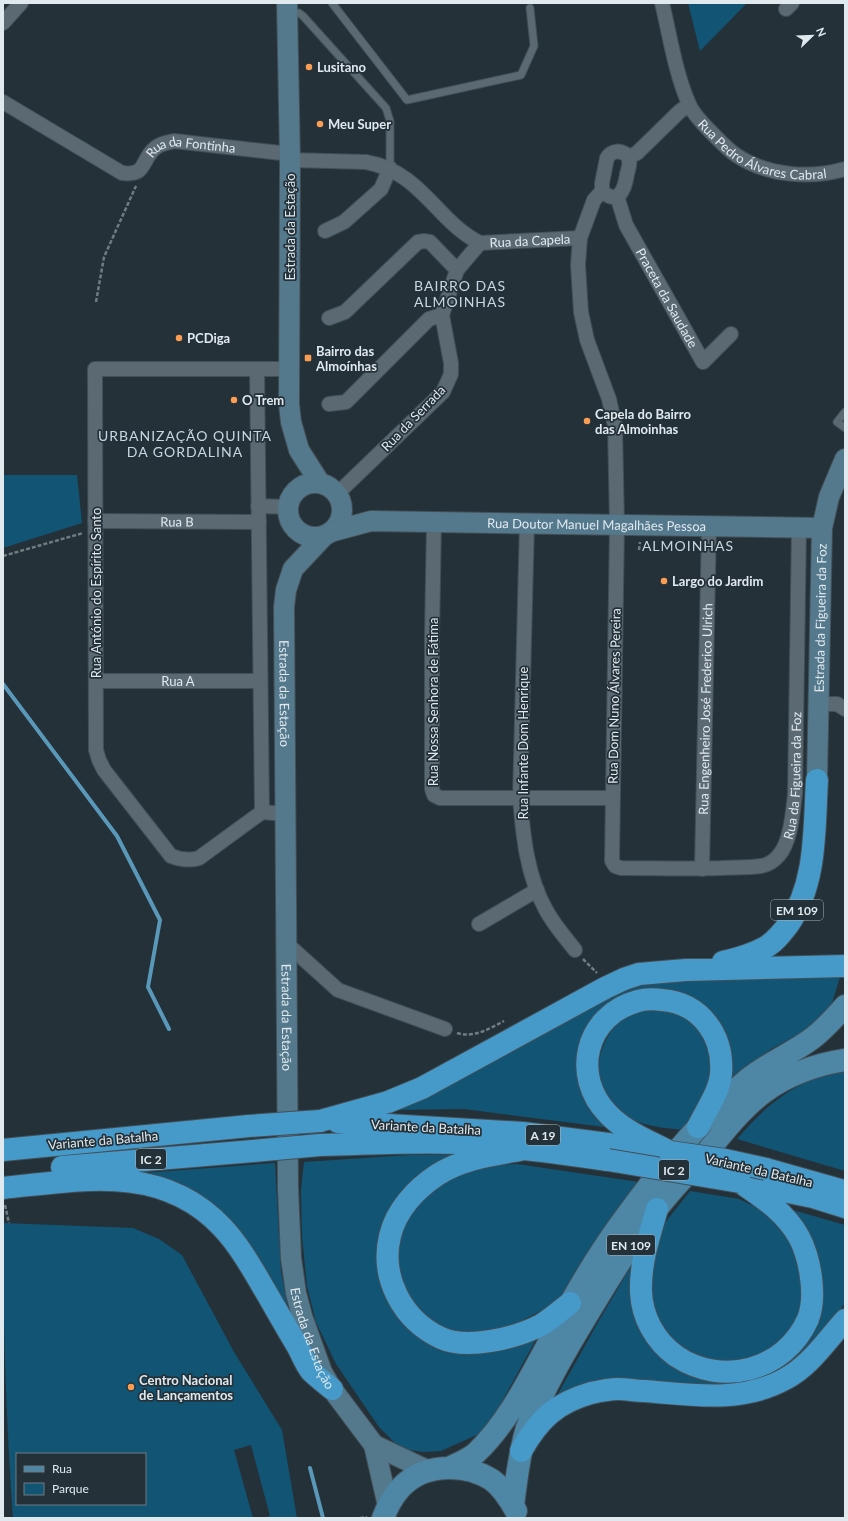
<svg xmlns="http://www.w3.org/2000/svg" width="848" height="1521" font-family="Lato,sans-serif">
<rect width="100%" height="100%" fill="#243139"/>
<!-- green -->
<path fill="#125474" fill-rule="evenodd" d="M688,3h59l-47,48z
M3,475h74l5,48 -79,25z
M840,977l-9,29 -10,12 -20,15 -30,16 -43,33 -2,-39 -69,-52 -73,52 28,85 -148,-19 -71,1 239,-125 28,-3z
M661,1009l20,6 16,12 10,16 6,15 -3,23 -26,49c-19,-2 -39,-3 -56,-13 -30,-17 -37,-49 -21,-79 5,-8 10,-16 18,-21 11,-6 23,-7 36,-8z
M845,1072v99l-108,-32c28,-33 62,-63 108,-67z
M409,1155h45l-41,29 -26,105 75,63 22,1 22,-5 34,-16 -47,86 -12,15 -40,18 -17,1 -15,-2 -13,-6 -17,-17 -43,-63 -20,-42 -9,-36 -5,-50 -1,-46 3,-28z
M275,1163l6,109 8,40 -20,-37 -18,-27 -108,-75z
M517,1164l122,18 -69,103 -16,19 -51,26 -43,4 -23,-9 -14,-11 -14,-19 -9,-23 -2,-21 4,-17 4,-10 12,-19 15,-16 22,-16 25,-7z
M690,1191l49,8 27,13 18,19 10,20 11,40 -10,35 -32,30 -41,9 -46,-17 -25,-41 2,-61 14,-26z
M786,1208l59,17v78l-21,29 -22,26 -48,25 -200,18 43,-77 37,-63 3,56 87,63 90,-59z
M3,1223l130,5 26,11 23,16 52,97 48,78 15,88h-34l7,-2 -19,-71 -17,5 19,68h-240c-7,-98 -10,-196 -10,-295zM17,1454h128v50h-128z"/>
<g fill="none" stroke-linecap="round" stroke-linejoin="round">
<!-- stream -->
<path stroke="#5998b8" stroke-width="4" d="M3,684l114,152 43,84 -12,67 21,42
M310,1468l13,50"/>
<defs>
<path id="lane" d="M332,3l75,97 114,-25 13,-29 -4,-38
M289,12l10,1 4,3 83,92 4,13v47
M845,412l-8,10 8,6"/>
<g id="street">
<path id="s1" d="M662,3c8,33 13,69 27,101 4,10 14,20 22,28 8,8 16,17 25,23 31,21 74,24 109,14"/>
<path d="M786,9l6,-6"/>
<path d="M3,23l18,-20"/>
<path id="s2" d="M3,102l119,71c24,3 19,-11 31,-23 5,-6 13,-7 21,-9l116,13"/>
<path d="M629,157l8,-4 43,-42 9,-6"/>
<path id="s3" d="M290,160l76,2c56,10 70,59 114,81l100,-5"/>
<path id="s4" d="M602,191c17,16 23,-3 25,-17 2,-7 4,-13 0,-19 -7,-5 -15,-5 -20,3l-5,25v8l-8,9 -14,38 -2,27 3,47 6,28 22,59 6,27 2,99 -5,336 3,5 6,2c33,0 67,1 100,0 13,-1 27,0 40,-2 7,-1 14,-6 18,-11 12,-13 14,-45 16,-61l4,-267"/>
<path id="s5" d="M617,196l9,29 77,137 28,-28"/>
<path d="M325,231l19,-9 37,-33 9,-21"/>
<path d="M329,318l16,-6 73,-70 6,-1 6,1 27,28"/>
<path d="M257,369l5,443"/>
<path d="M329,404l17,-2 83,-83 13,-4"/>
<path d="M337,494l106,-102 8,-18v-11l-9,-48 15,-45 23,-27"/>
<path d="M258,506l30,1"/>
<path id="s6" d="M95,521l164,1"/>
<path d="M434,522l-2,112v155l2,6 6,3h173"/>
<path d="M527,523l-7,275c3,38 7,78 26,112 8,15 19,27 29,40"/>
<path id="s7" d="M96,681h164"/>
<path d="M818,704h19l8,5"/>
<path d="M285,814l-23,-2 -63,46c-10,3 -18,2 -28,-2l-67,-86 -5,-10 -3,-10 -1,-381h194"/>
<path id="s8" d="M702,869l7,-343"/>
<path d="M479,924l58,-34"/>
<path d="M286,943l52,47 107,39"/>
</g>
<g id="secondary">
<path d="M287,3l3,157 -1,244 2,18 8,28 21,33"/>
<circle cx="315" cy="510" r="27"/>
<path id="s9" d="M334,531l37,-10 451,7"/>
<path id="s10" d="M324,536l-31,33 -7,21 -2,17 4,581 3,70 5,35 6,23 20,56 10,17 42,56 14,61"/>
<path id="s11" d="M817,780l5,-252 7,-31 16,-38"/>
<path d="M374,1445l55,26"/>
</g>
<path id="primary" d="M451,1467c8,-4 18,-8 25,-14 33,-31 55,-78 77,-118 20,-38 41,-74 66,-109 36,-50 80,-106 128,-146 19,-16 42,-25 63,-40 13,-9 24,-22 35,-34
M513,1506c3,-25 6,-51 13,-75 3,-11 9,-22 15,-33 9,-19 19,-37 30,-56 27,-45 53,-90 85,-132 15,-20 33,-38 50,-57 18,-21 36,-45 58,-61 23,-17 53,-28 81,-32
M383,1518c4,-10 8,-19 15,-27 22,-28 66,-29 94,-11 11,8 18,20 24,31"/>
<path id="highway" d="M723,962c14,-3 28,-7 41,-14 10,-5 17,-14 24,-23 29,-42 26,-95 29,-145
M320,1121l68,-19 34,-14 183,-100 19,-9 15,-5 47,-4 159,-4
M338,1122l185,11 131,17
M320,1145c47,-1 94,-4 140,-2 49,3 99,10 148,17
M3,1150l246,-24
M520,1150c-28,5 -59,9 -83,25 -21,14 -41,35 -47,61 -10,41 12,84 51,102 26,12 75,0 100,-13 10,-6 19,-14 29,-22
M670,1152c-21,-11 -45,-20 -62,-38 -37,-38 -23,-99 30,-113 7,-2 16,-2 24,-1 39,3 62,36 59,74 -2,19 -15,36 -23,53
M62,1167l191,-16
M766,1169l78,22
M749,1184l64,13 32,10
M3,1188c78,-8 159,-25 219,39 18,19 31,43 44,65 11,19 21,37 32,55 4,8 8,18 13,24 6,6 14,12 21,18
M657,1209c-8,28 -17,54 -16,83 1,25 14,49 35,64 46,31 109,15 132,-37 9,-23 2,-61 -9,-82 -14,-25 -37,-40 -59,-55
M521,1451c18,-32 35,-48 70,-58 9,-2 18,-4 27,-4 9,0 18,2 27,2 48,4 97,12 140,-12 25,-13 42,-39 60,-59"/>
</defs>
<!-- lane casing -->
<use href="#lane" stroke="#434f56" stroke-width="9"/>
<!-- street casing -->
<use href="#street" stroke="#434f56" stroke-width="16"/>
<!-- secondary casing -->
<use href="#secondary" stroke="#434f56" stroke-width="22"/>
<!-- primary casing -->
<use href="#primary" stroke="#434f56" stroke-width="24"/>
<!-- highway casing -->
<use href="#highway" stroke="#434f56" stroke-width="24"/>
<!-- path -->
<path stroke="#707b82" stroke-width="2.5" stroke-dasharray="4 2" stroke-linecap="butt" d="M96,302l8,-45 32,-71
M639,550l1,-8
M684,550v-8
M3,556l80,-23
M583,959l14,14
M457,1033c17,5 32,-4 47,-12
M5,1205l4,18
M360,1518l7,-1"/>
<!-- lane -->
<use href="#lane" stroke="#5a6972" stroke-width="7"/>
<!-- street -->
<use href="#street" stroke="#5a6972" stroke-width="14"/>
<!-- secondary -->
<use href="#secondary" stroke="#54788c" stroke-width="20"/>
<!-- primary -->
<use href="#primary" stroke="#4e86a6" stroke-width="22"/>
<!-- highway -->
<use href="#highway" stroke="#469ac9" stroke-width="22"/>
<defs>
<path id="highway-bridge" d="M249,1126l71,-5
M253,1151l67,-6
M670,1152l55,8 41,9
M608,1160l132,22"/>
</defs>
<!-- highway-bridge casing -->
<use href="#highway-bridge" stroke="#434f56" stroke-width="24" stroke-linecap="butt"/>
<!-- highway-bridge -->
<use href="#highway-bridge" stroke="#469ac9" stroke-width="22"/>
</g>
<!-- markers -->
<g fill="#fc9d54" stroke="#243139" stroke-width="1.5">
<circle cx="309" cy="67" r="4"/>
<circle cx="320" cy="124" r="4"/>
<circle cx="179" cy="338" r="4"/>
<rect x="304" y="354" width="8" height="8" rx="2"/>
<circle cx="234" cy="400" r="4"/>
<circle cx="587" cy="421" r="4"/>
<circle cx="664" cy="581" r="4"/>
<circle cx="131" cy="1387" r="4"/>
</g>
<g text-anchor="middle" dominant-baseline="central" stroke-width="3.5" stroke-linejoin="round" paint-order="stroke">
<!-- shield labels -->
<g fill="#243139" stroke="#a8b2b8" stroke-width="1">
<rect x="771" y="900" width="52" height="20" rx="3"/>
<rect x="526" y="1125" width="34" height="20" rx="3"/>
<rect x="136" y="1149" width="30" height="20" rx="3"/>
<rect x="659" y="1160" width="30" height="20" rx="3"/>
<rect x="607" y="1235" width="48" height="20" rx="3"/>
</g>
<g font-size="12" font-weight="bold" fill="#e0e9ee">
<text x="797" y="910">EM 109</text>
<text x="543" y="1135">A 19</text>
<text x="151" y="1159">IC 2</text>
<text x="674" y="1170">IC 2</text>
<text x="631" y="1245">EN 109</text>
</g>
<!-- poi labels -->
<g font-size="13" font-weight="bold" fill="#e0e9ee" stroke="#243139" text-anchor="start">
<text x="317" y="67">Lusitano</text>
<text x="328" y="124">Meu Super</text>
<text x="187" y="338">PCDiga</text>
<text x="316" y="351">Bairro das<tspan x="316" dy="15">Almoínhas</tspan></text>
<text x="242" y="400">O Trem</text>
<text x="595" y="414">Capela do Bairro<tspan x="595" dy="15">das Almoinhas</tspan></text>
<text x="672" y="581">Largo do Jardim</text>
<text x="139" y="1380">Centro Nacional<tspan x="139" dy="15">de Lançamentos</tspan></text>
</g>
<!-- street labels -->
<g font-size="13" fill="#e0e9ee" stroke="#243139">
<text stroke="none"><textPath href="#s1" startOffset="197">Rua Pedro Álvares Cabral</textPath></text>
<text stroke="none"><textPath href="#s2" startOffset="220">Rua da Fontinha</textPath></text>
<text transform="translate(290 227) rotate(-90)">Estrada da Estação</text>
<text stroke="none"><textPath href="#s3" startOffset="268">Rua da Capela</textPath></text>
<text stroke="none"><textPath href="#s5" startOffset="114">Praceta da Saudade</textPath></text>
<text transform="translate(413 418) rotate(-46)">Rua da Serrada</text>
<text stroke="none"><textPath href="#s6" startOffset="82">Rua B</textPath></text>
<text stroke="none"><textPath href="#s9" startOffset="264">Rua Doutor Manuel Magalhães Pessoa</textPath></text>
<text transform="translate(96 593) rotate(-90)">Rua António do Espírito Santo</text>
<text stroke="none"><textPath href="#s11" startOffset="162">Estrada da Figueira da Foz</textPath></text>
<text stroke="none"><textPath href="#s7" startOffset="82">Rua A</textPath></text>
<text stroke="none"><textPath href="#s10" startOffset="171">Estrada da Estação</textPath></text>
<text transform="translate(614 696) rotate(-89)">Rua Dom Nuno Álvares Pereira</text>
<text transform="translate(433 702) rotate(-90)">Rua Nossa Senhora de Fátima</text>
<text stroke="none"><textPath href="#s8" startOffset="160">Rua Engenheiro José Frederico Ulrich</textPath></text>
<text transform="translate(523 743) rotate(-90)">Rua Infante Dom Henrique</text>
<text stroke="none"><textPath href="#s4" startOffset="1055">Rua da Figueira da Foz</textPath></text>
<text stroke="none"><textPath href="#s10" startOffset="495">Estrada da Estação</textPath></text>
<text transform="translate(426 1127) rotate(3)">Variante da Batalha</text>
<text transform="translate(103 1140) rotate(-5)">Variante da Batalha</text>
<text transform="translate(759 1170) rotate(13)">Variante da Batalha</text>
<text stroke="none"><textPath href="#s10" startOffset="819">Estrada da Estação</textPath></text>
</g>
<!-- neighbourhood labels -->
<g font-size="14" letter-spacing="1" fill="#c7d7e1" stroke="#243139">
<text x="460" y="285">BAIRRO DAS<tspan x="460" dy="16">ALMOINHAS</tspan></text>
<text x="185" y="435">URBANIZAÇÃO QUINTA<tspan x="185" dy="16">DA GORDALINA</tspan></text>
<text x="688" y="545">ALMOINHAS</text>
</g>
</g>
<!-- border -->
<rect width="848" height="1521" fill="none" stroke="#e0e9ee" stroke-width="8"/>
<!-- legend -->
<rect x="16" y="1453" width="130" height="52" fill="#243139" stroke="#6f7b81"/>
<rect x="24" y="1466" width="20" height="6" fill="#4e86a6" stroke="#6f7b81"/>
<text x="52" y="1473" font-size="12" fill="#e0e9ee">Rua</text>
<rect x="24" y="1483" width="20" height="12" fill="#125474" stroke="#6f7b81"/>
<text x="52" y="1493" font-size="12" fill="#e0e9ee">Parque</text>
<!-- north arrow -->
<g transform="translate(812 36) rotate(67)" stroke="#243139" stroke-width="3" paint-order="stroke">
<path d="M0-3L7 15L0 10L-7 15Z" fill="#e0e9ee"/>
<text y="-6" font-size="11" font-weight="bold" text-anchor="middle" fill="#e0e9ee">N</text>
</g>
</svg>
